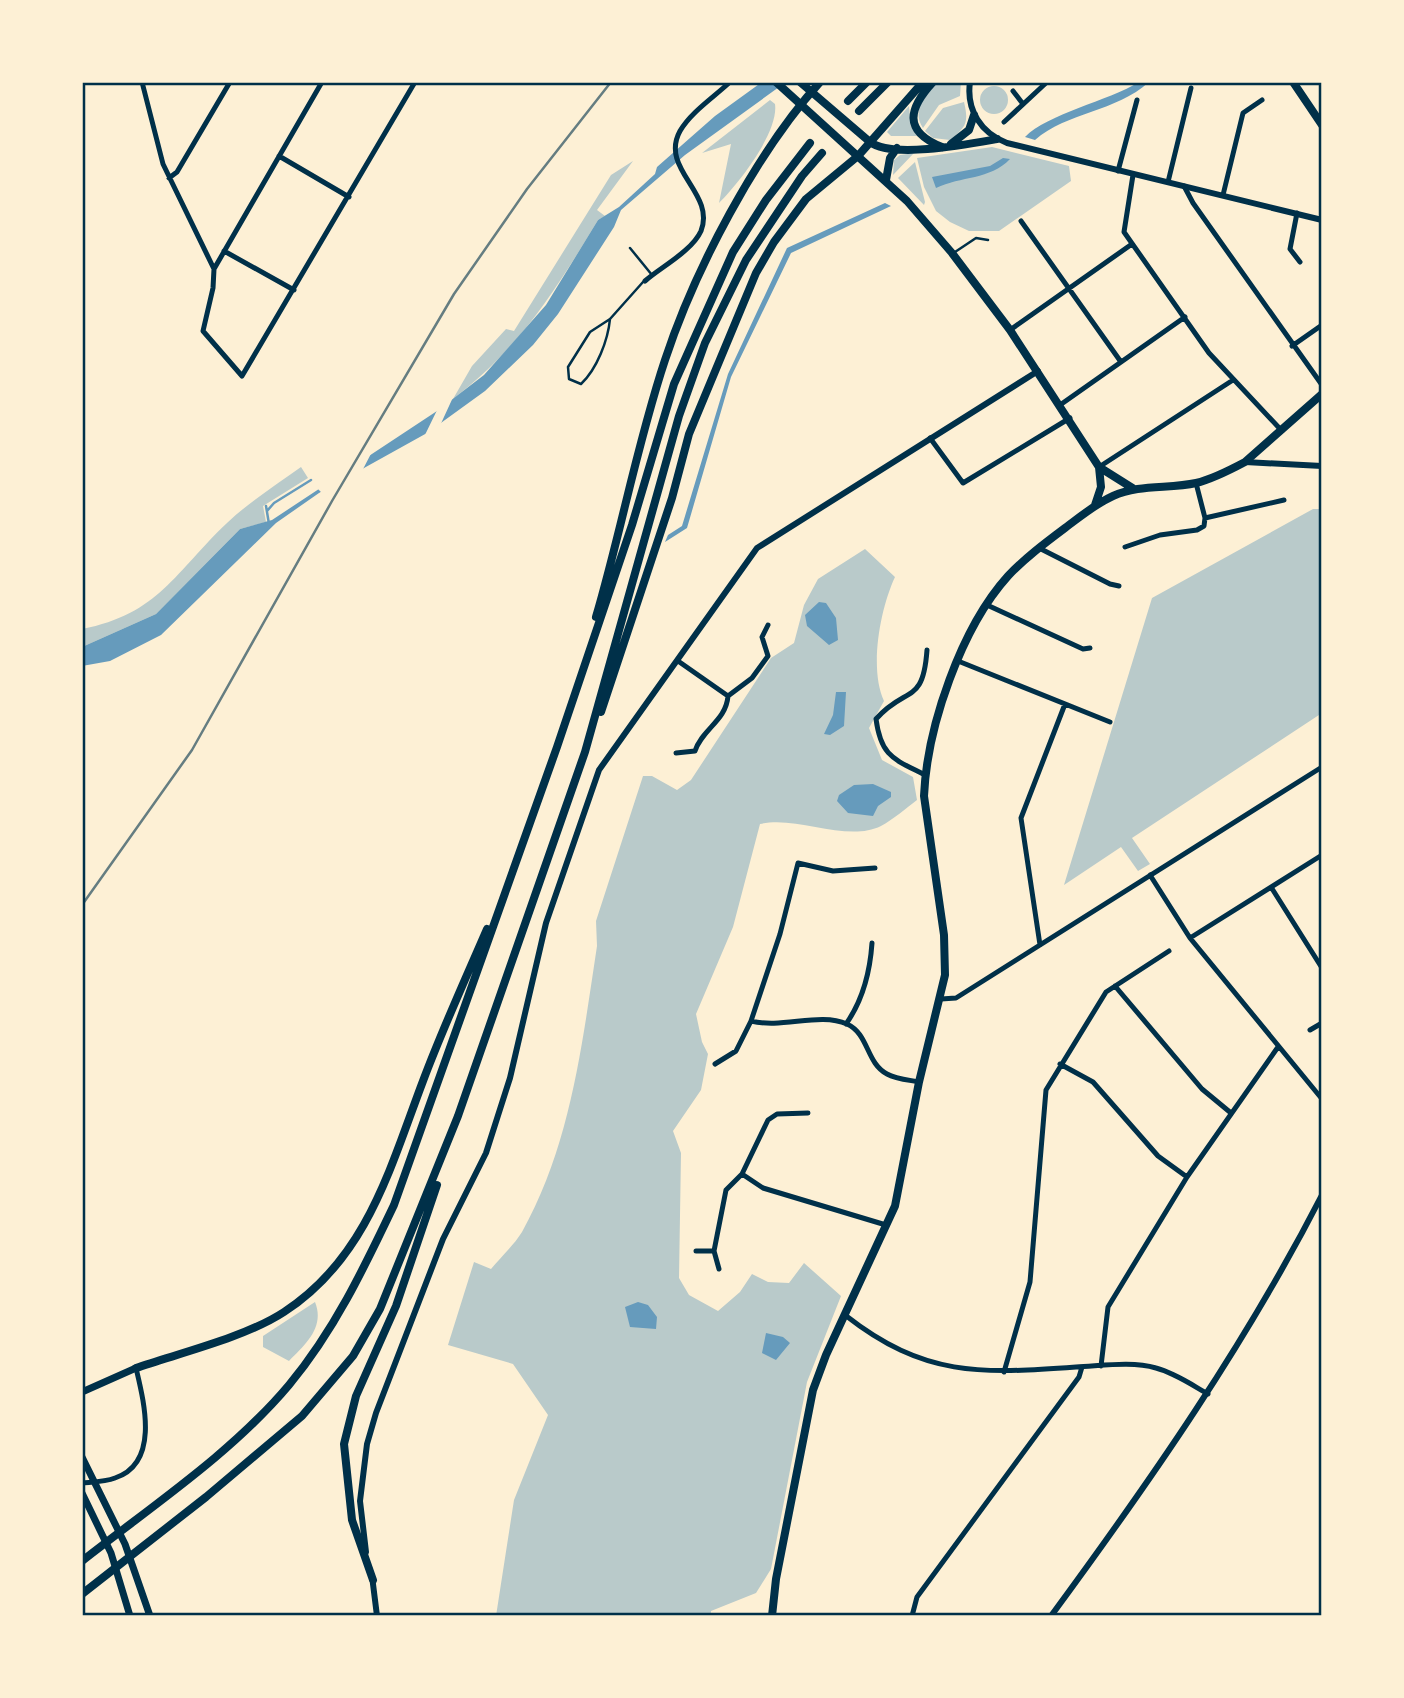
<svg xmlns="http://www.w3.org/2000/svg" width="1404" height="1698" font-family="'Golos Text',sans-serif">
<rect width="100%" height="100%" fill="#fdf0d5"/>
<!-- green -->
<path fill="#b9caca" d="M938,82h23l-1,14 -21,9 -16,23c-12,-18 2,-33 15,-46z
M980 100a14 14 0 1 1 28 0a14 14 0 1 1-28 0Z
M770,100l5,4c4,28 -36,79 -56,99l12,-59 -29,9z
M964,102c5,21 2,25 -14,38l-17,-2 -8,-7 18,-23z
M909,106l2,21 6,9h-26l-4,-4z
M992,147l77,19 2,15 -72,50h-30l-19,-9 -14,-11 -12,-24 -7,-29z
M914,153l-21,22 1,-15 6,-5z
M633,161l-36,49 8,6 -7,4c-43,71 -78,128 -145,179l19,-33 34,-37 8,2 97,-156z
M915,162l10,40 -1,3 -26,-27z
M301,467l7,11 -45,28 3,16 -26,7 -84,85 -74,33v-18c77,-15 93,-57 145,-106 22,-21 49,-38 74,-56z
M1313,509h9v204l-190,125 18,26 -12,7 -17,-24 -57,38 88,-287z
M865,549l30,28c-15,32 -26,92 -11,124l-15,27 13,32 31,17 4,23c-11,8 -23,19 -36,26 -34,17 -84,-11 -121,-2l-27,103 -37,87 6,28 6,12 -7,36 -28,41 8,22 -2,125 10,17 29,16 22,-19 12,-18 16,8 21,1 15,-20 37,33 -34,86 -36,187 -15,24 -45,18v5h-215l18,-116 34,-85 -35,-51 -65,-19 26,-83 17,7c10,-12 23,-24 31,-37 49,-88 60,-188 75,-286l-1,-25 47,-145h9l25,14 14,-10 80,-122 23,-15 10,-38 14,-26z
M315,1302c10,25 -9,42 -26,59l-26,-14v-11z"/>
<!-- water -->
<path fill="#669bbc" d="M762,82h24l-101,73 -64,55 -7,17 -56,87 -25,31 -48,46 -58,42 -108,60 -43,30 -115,112 -51,26 -28,5v-19l74,-33 84,-85 32,-9 165,-109 47,-36 62,-70 52,-85 21,-13 36,-33 2,-7 58,-51z
M1139,82h10c-33,30 -82,30 -114,58l-10,-3c22,-23 83,-36 114,-55z
M1003,158l7,1c-20,21 -49,17 -74,29l-4,-11 58,-11z
M885,203l6,3 -100,47 -60,124 -44,151 -22,14 3,-7 14,-9 46,-152 59,-126z
M819,602l7,1 10,15 2,22 -9,5 -22,-19 -2,-11z
M836,692h10l-2,34 -14,9 -6,-1 9,-19z
M873,784l18,8v5l-13,9 -5,10 -25,-3 -11,-12 2,-6 15,-10z
M638,1302l10,3 9,12 -1,12 -26,-2 -5,-20z
M766,1333l17,4 7,6 -14,17 -14,-7z"/>
<!-- pier -->
<path fill="#fdf0d5" d="M455,393l-17,37 -15,9 17,-35z
M375,446l-14,27 -44,26 4,-7 -5,-5z"/>
<g fill="none" stroke-linecap="round" stroke-linejoin="round">
<!-- stream -->
<path stroke="#669bbc" stroke-width="2.5" d="M266,506l3,18
M267,511l7,-8 37,-23"/>
<!-- service -->
<path stroke="#003049" stroke-width="2.5" d="M630,248l22,27
M955,252l21,-14 12,2
M610,319c-2,21 -13,50 -29,65l-12,-5 -1,-12 22,-35 20,-13 33,-37"/>
<!-- minor -->
<path stroke="#003049" stroke-width="5" d="M142,82l21,82 51,105 -1,19 -10,43 39,45 173,-294
M1013,91l10,13
M1004,122l43,-40
M279,156l70,41
M1118,171l19,-71
M1133,175l-9,57 85,121 73,78
M169,178l8,-6 53,-90
M1168,182l23,-94
M1184,186l9,17 129,182
M1223,195l20,-82 19,-13
M1297,213l-7,36 10,13
M1021,221l100,141
M224,251l70,39
M214,269l108,-187
M645,281c16,-14 47,-30 56,-50 15,-38 -42,-62 -21,-100 11,-19 34,-34 50,-49
M1010,330l122,-86
M1292,346l30,-21
M1060,405l125,-88
M930,438l33,45 107,-65
M1099,467l134,-87
M1196,483l9,35
M1125,547l35,-12 37,-5 7,-4 1,-8 79,-18
M1039,548l71,36 9,2
M987,605l96,44 7,-1
M678,661l50,35
M958,661l152,61
M728,696l24,-18 16,-22 -6,-19 6,-12
M676,753l19,-2c7,-22 31,-30 33,-55
M925,775c-31,-16 -44,-18 -49,-56 30,-34 47,-13 51,-69
M875,868l-42,3 -35,-8 -18,71 -29,87c32,8 68,-9 96,3 22,10 19,39 40,50 9,5 22,6 32,8
M1150,875l40,63 132,161
M1271,887l51,81
M1190,938l132,-83
M1040,945l-19,-127 44,-114
M1115,986l87,103 29,24
M941,999l15,-1 366,-231
M846,1024c17,-24 24,-52 26,-81
M1310,1030l12,-7
M715,1064l21,-13 15,-30
M1060,1064l33,18 65,74 29,21
M742,1174l21,14 123,37
M696,1251h18
M719,1269l-5,-18 12,-61 16,-16 26,-54 9,-6 31,-1
M845,1315c79,62 135,59 231,52 25,-1 56,-6 80,1 19,5 36,17 52,26
M1101,1366l7,-59 79,-130 91,-130
M1004,1372l26,-90 16,-192 60,-98 63,-41
M82,1483c11,-1 23,-1 33,-5 45,-15 29,-76 21,-110
M912,1616l5,-19 162,-220 3,-10"/>
<!-- tertiary -->
<path stroke="#003049" stroke-width="6" d="M970,82c-4,28 11,51 37,61l315,77
M1245,462l77,4
M366,1552l-6,-51 7,-57 9,-31 67,-174 43,-86 24,-75 36,-155 53,-153 158,-222 281,-177
M372,1576l5,40
M1051,1616c100,-136 194,-271 271,-421"/>
<!-- secondary -->
<path stroke="#003049" stroke-width="7" d="M82,1392l54,-24
M82,1457l43,87 25,72
M82,1493l29,60 19,63"/>
<!-- primary -->
<path stroke="#003049" stroke-width="8" d="M776,82l131,119 45,52 58,77 89,137 35,22
M800,82l70,60c22,17 99,2 127,-3
M1293,82l29,43
M951,144l18,-14 5,-15
M886,180l4,-22 7,-10
M1095,505l6,-18 -2,-20
M772,1616l4,-37 37,-189 13,-35 69,-149 24,-124 26,-107 -1,-40 -20,-139c3,-69 37,-168 84,-220 17,-18 37,-33 57,-48 15,-11 30,-24 48,-32 26,-12 56,-7 83,-13 17,-4 34,-13 49,-21l77,-68"/>
<!-- trunk -->
<path stroke="#003049" stroke-width="8" d="M933,82c-24,26 -31,49 9,65
M848,101l19,-19
M859,111l29,-29
M596,617c25,-85 41,-173 69,-257 30,-91 91,-207 155,-278
M601,712l71,-214 17,-64 67,-161 18,-31 32,-43 52,-43 65,-74
M136,1368c44,-15 110,-31 148,-56 83,-54 106,-144 139,-231 19,-51 42,-101 64,-152
M82,1561c70,-55 150,-108 207,-176 45,-54 75,-117 105,-180l163,-458 75,-222 42,-141 59,-132 33,-52 44,-57
M373,1580l-21,-60 -8,-76 12,-48 40,-90 41,-121
M82,1594l124,-97 96,-81 51,-60 27,-47 78,-193 127,-364 94,-336 26,-73 41,-83 56,-84 20,-23"/>
<!-- rail -->
<path stroke="#657d81" stroke-width="2.5" d="M82,905l110,-155 140,-249 122,-207 73,-105 84,-107"/>
</g>
<!-- border -->
<rect width="1404" height="1698" fill="none" stroke="#fdf0d5" stroke-width="168"/>
<rect x="84" y="84" width="1236" height="1530" fill="none" stroke="#003049" stroke-width="2.5"/>
</svg>
